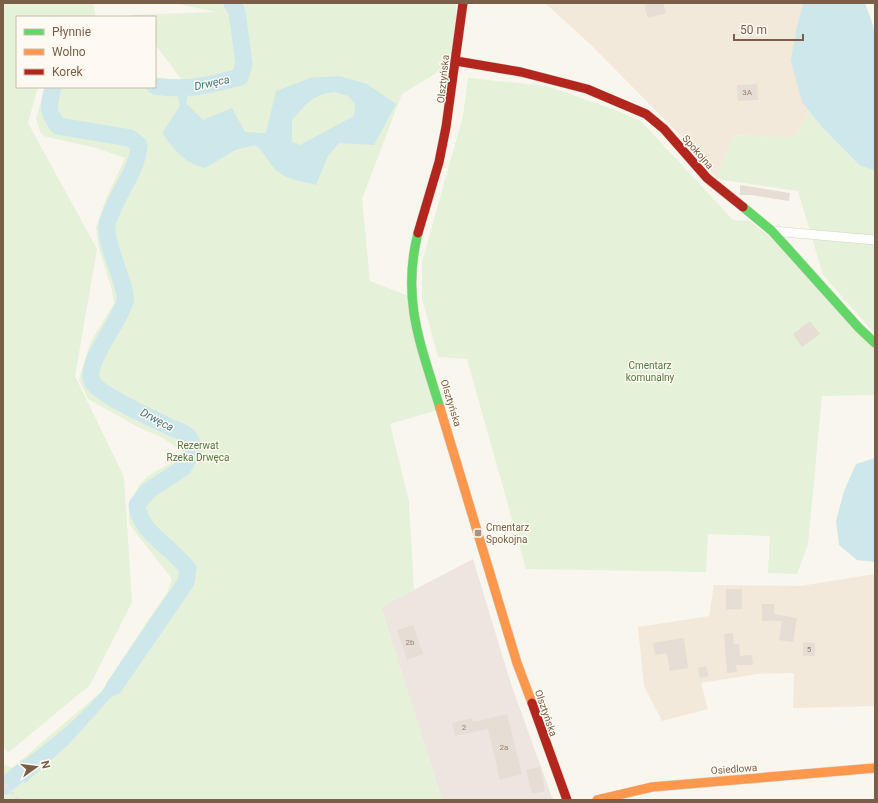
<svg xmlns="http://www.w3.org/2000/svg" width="878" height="803" font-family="Roboto,sans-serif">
<rect width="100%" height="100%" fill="#f9f6ee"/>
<!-- residential -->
<path fill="#f2e9db" d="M545,3h258l-6,23 5,76 8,10 -17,26 -60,-3 -16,44 -25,-32 -102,-103z
M875,574v132l-82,2 1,-35 -37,1 -56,9 7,26 -46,12 -18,-35 -6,-59 71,-11 5,-31 86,1z"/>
<!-- industrial -->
<path fill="#ede6de" d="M473,559l38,125 42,116h-111l-61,-193z"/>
<!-- green -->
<path fill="#e5f1d8" d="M3,3h90l3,14h-79v70h21l-10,36 69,126 -22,127 49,101 8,125 -42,83 -82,68 -5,-7z
M173,3h283v58l-54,33 -40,105 8,82 41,16 30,112 -51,15 19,78 5,88 -33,17 61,193h-439v-36l9,4 89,-76 47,-72 19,-27 5,-14 -43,-55v-21l11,-19 8,-8 31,-18 3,-4 -3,-5 -18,-12 -23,-10 -50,-28 -9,-19 11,-37 24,-40 -2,-13 -14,-45 -2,-18 10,-28 19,-41 -29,-10 -52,-12 -3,-2 -5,-15 9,-32h110v-9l27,2 -27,-36v-27h-21l-2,-2 84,-3z
M468,78l79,8 71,25 23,10 92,99 17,1 20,16 105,110v48l-53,1 -14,148 -11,30 -29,-1 2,-37 -62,-2 -2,38 -180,-3 -59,-210 -29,-2 -16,-59v-36l41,-146z
M810,112l11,14 38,39 16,6v163l-52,-59 -25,-84 -81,-12 16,-44 60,3z"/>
<!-- water -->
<path fill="#cee7eb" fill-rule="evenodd" d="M803,3h62l8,22 2,10v136l-16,-6 -38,-39 -19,-24 -11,-41 6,-35z
M339,76l28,8 29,20 -22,41 -35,-2 -11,13 -12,29c-13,-4 -29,-5 -39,-14 -9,-8 -12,-19 -22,-26l-20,5 -30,18c-21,-5 -31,-19 -43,-35l18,-27 -4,-17 13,-1 -3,15 17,17 29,-12 13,24 21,1 10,-42 34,-13zM335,92l13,4 7,8 -1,12 -54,29 -8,-3v-22c14,-16 21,-26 43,-28z
M875,458v104l-18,-2 -18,-15 -3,-24 8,-30 12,-27z
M121,665l11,6 -17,22 -47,52 -43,38 -3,-3 -10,8 -7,-9 11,-7 -3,-4c38,-27 85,-64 108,-103z"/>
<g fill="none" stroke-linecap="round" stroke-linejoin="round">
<!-- river -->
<path stroke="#cee7eb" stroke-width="17" d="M155,86c32,5 55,-1 85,-9l4,-13 -7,-52 -5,-9
M53,87c-4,19 -7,23 5,39l72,12 9,7c-1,23 -19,45 -27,66 -2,5 -5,10 -5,14 -2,23 21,61 18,76 -4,19 -41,62 -33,80 6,14 64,39 80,47 4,2 13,4 16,8 3,3 5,10 6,13l-11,19 -35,23 -11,14c4,30 35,41 51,64l-2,13 -72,105
M3,787l23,-19"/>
</g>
<!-- building -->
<path fill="#e6ded5" d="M653,3h10l3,10 -18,5 -4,-13z
M757,84l1,16 -20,1 -1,-16z
M740,185l50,8 -1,8 -38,-6h-11z
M810,321l10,13 -18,13 -9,-13z
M726,589h16v20l-16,1z
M762,604h12v10l23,4 -4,24 -14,-2 3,-19h-20z
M413,625l10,29 -16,6 -10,-30z
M733,633l1,11h5l1,12 12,-1 1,10h-17l1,7 -10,1 -3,-39z
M684,638l4,30 -18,3 -3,-18 -12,2 -2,-12z
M803,642l12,1v13h-12z
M706,666l3,10 -9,2 -2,-10z
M507,714l15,60 -22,6 -12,-51 -33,7 -3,-13 20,-5 1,4z
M540,767l5,24 -13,3 -6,-24z"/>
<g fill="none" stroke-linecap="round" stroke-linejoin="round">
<defs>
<path id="street" d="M772,231l103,9"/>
<path id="fast" d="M743,207l29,24 87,97 16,15
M418,233c-17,67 3,112 22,175"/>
<path id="slow" d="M440,408l77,255 15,40
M597,800l55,-13 223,-19"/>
<path id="jam" d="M456,61l65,11 66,17 59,25 18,15 43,49 36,29
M418,233l21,-71 7,-35 17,-124
M532,703l35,97"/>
</defs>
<!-- street casing -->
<use href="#street" stroke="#d9d3cc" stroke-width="10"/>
<!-- fast casing -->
<use href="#fast" stroke="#d9d2ca" stroke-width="10"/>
<!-- slow casing -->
<use href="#slow" stroke="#d9d2ca" stroke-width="10"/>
<!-- jam casing -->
<use href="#jam" stroke="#d9d2ca" stroke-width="10"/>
<!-- street -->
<use href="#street" stroke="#fefefc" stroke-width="9"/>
<!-- fast -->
<use href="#fast" stroke="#63d668" stroke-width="9"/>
<!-- slow -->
<use href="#slow" stroke="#ff974d" stroke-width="9"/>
<!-- jam -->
<use href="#jam" stroke="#b3261e" stroke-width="9"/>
<!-- rail -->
<path stroke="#e6e3e6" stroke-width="3" stroke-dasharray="6 4" stroke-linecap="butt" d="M3,782l15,18"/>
</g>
<!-- markers -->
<rect fill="#a79383" stroke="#fffaf1" stroke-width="1.5" x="474" y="529" width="8" height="8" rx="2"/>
<g text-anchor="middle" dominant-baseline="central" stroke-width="3" stroke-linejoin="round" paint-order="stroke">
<!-- number labels -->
<g font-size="8" fill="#98806f">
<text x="747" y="92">3A</text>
<text x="410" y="642">2b</text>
<text x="809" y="649">5</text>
<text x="464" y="727">2</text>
<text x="504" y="747">2a</text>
</g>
<!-- street labels -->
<g font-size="10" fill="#7b5e4a" stroke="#fffaf1">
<text transform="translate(443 79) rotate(-84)">Olsztyńska</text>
<text transform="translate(698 152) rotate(49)">Spokojna</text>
<text transform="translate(451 403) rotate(73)">Olsztyńska</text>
<text transform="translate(546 713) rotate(71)">Olsztyńska</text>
<text transform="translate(734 769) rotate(-4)">Osiedlowa</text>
</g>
<!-- park labels -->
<g font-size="10" fill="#4d7b3e" stroke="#fffaf1">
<text x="650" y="365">Cmentarz<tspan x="650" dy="12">komunalny</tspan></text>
<text x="198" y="445">Rezerwat<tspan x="198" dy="12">Rzeka Drwęca</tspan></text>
</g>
<!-- poi labels -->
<g font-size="10" fill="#7b5e4a" stroke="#fffaf1" text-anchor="start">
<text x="486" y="527">Cmentarz<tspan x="486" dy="12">Spokojna</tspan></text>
</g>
<!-- water labels -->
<g font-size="11" font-style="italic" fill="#3f7988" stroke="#fffaf1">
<text transform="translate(212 83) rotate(-12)">Drwęca</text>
<text transform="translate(157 420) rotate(28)">Drwęca</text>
</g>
</g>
<!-- border -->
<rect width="878" height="803" fill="none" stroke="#7b5e4a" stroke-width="8"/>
<!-- legend -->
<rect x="16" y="16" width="140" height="72" fill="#fffaf1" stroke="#cabcae"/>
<rect x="24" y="29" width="20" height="6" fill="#63d668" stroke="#cabcae"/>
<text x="52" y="36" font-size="12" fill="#7b5e4a">Płynnie</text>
<rect x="24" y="49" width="20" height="6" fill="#ff974d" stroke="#cabcae"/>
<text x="52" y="56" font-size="12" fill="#7b5e4a">Wolno</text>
<rect x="24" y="69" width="20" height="6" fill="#b3261e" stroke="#cabcae"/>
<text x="52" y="76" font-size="12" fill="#7b5e4a">Korek</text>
<!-- north arrow -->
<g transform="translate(36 767) rotate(76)" stroke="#fffaf1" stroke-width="3" paint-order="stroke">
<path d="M0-3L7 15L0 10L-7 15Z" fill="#7b5e4a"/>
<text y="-6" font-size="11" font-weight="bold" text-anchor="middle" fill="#7b5e4a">N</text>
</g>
<!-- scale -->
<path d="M734 34v6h69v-6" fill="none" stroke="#7b5e4a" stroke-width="2"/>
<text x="740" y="34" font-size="12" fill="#7b5e4a" stroke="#fffaf1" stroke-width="3" paint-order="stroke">50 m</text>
</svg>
